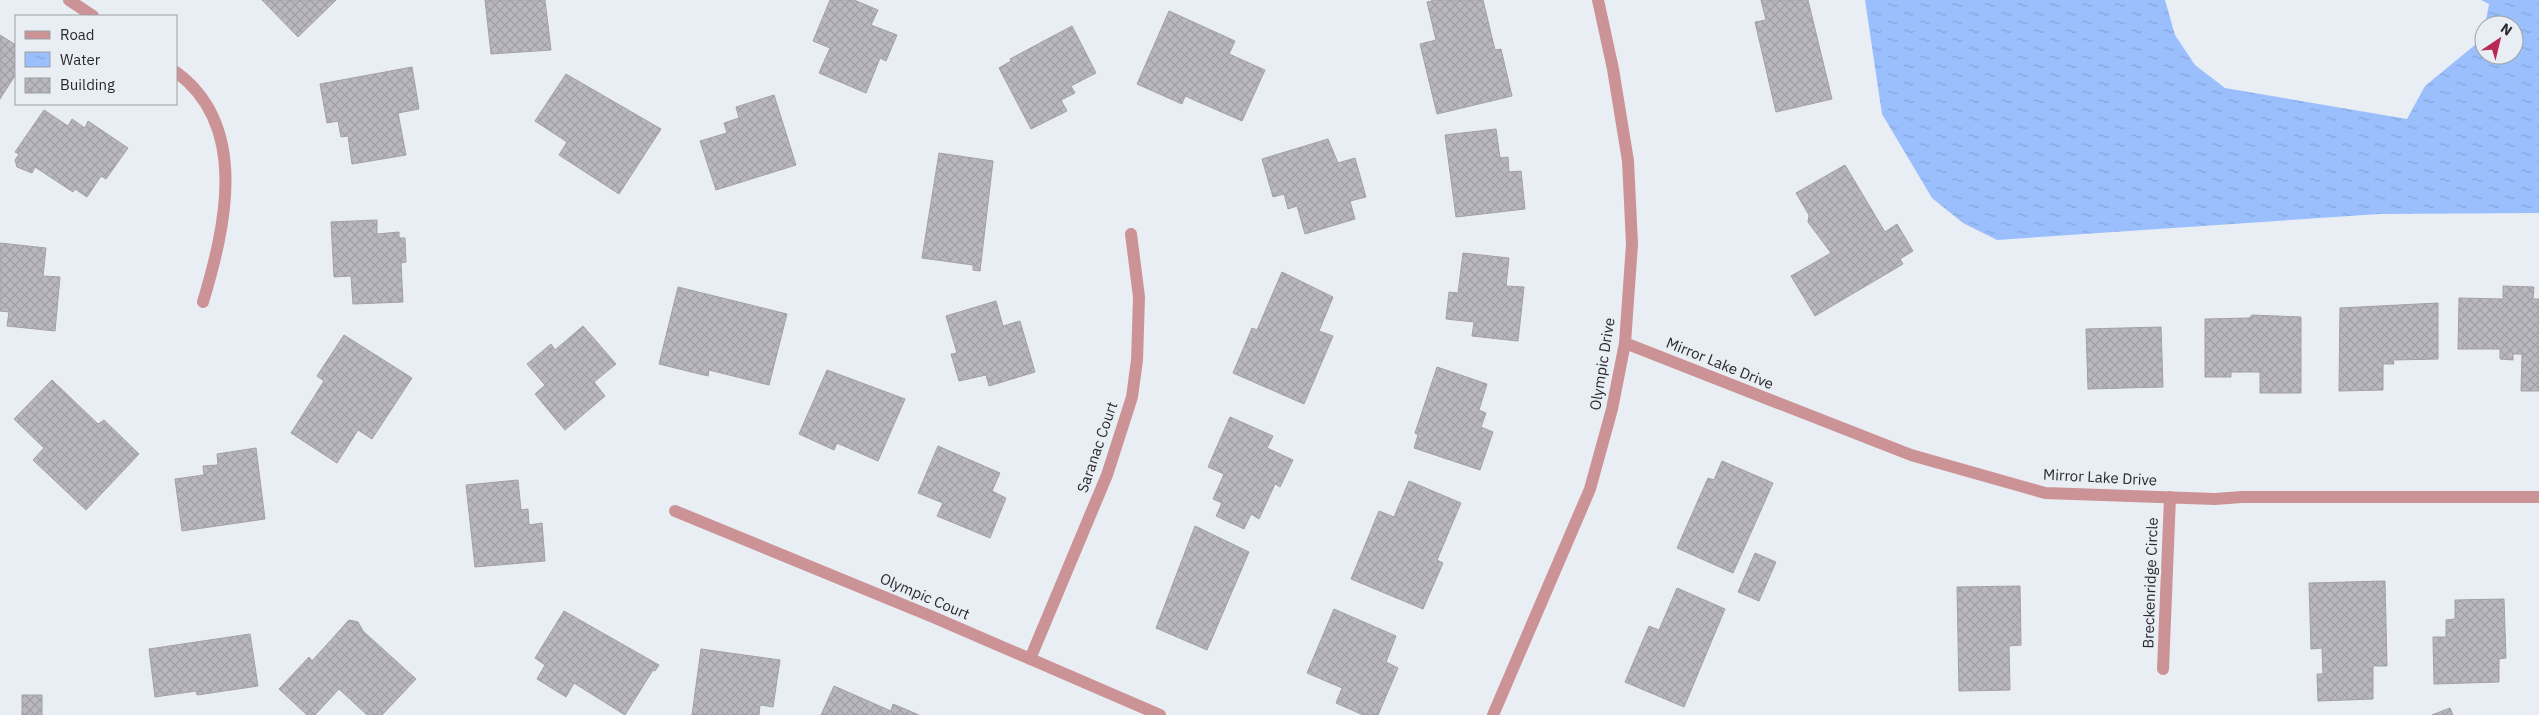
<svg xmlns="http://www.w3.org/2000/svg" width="2539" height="715" font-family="'IBM Plex Sans',sans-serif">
<defs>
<pattern id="water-ripples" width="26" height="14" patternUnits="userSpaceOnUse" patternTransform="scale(1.25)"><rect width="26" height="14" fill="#9abffc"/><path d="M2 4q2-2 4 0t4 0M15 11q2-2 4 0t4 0" fill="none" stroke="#85a4d8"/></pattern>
<pattern id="building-cross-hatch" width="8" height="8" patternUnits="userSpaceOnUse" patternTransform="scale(1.25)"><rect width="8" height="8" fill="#bab8bf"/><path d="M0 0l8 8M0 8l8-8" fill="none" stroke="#a09ea4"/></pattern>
</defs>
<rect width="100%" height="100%" fill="#e9eef4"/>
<!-- water -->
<path fill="url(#water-ripples)" d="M1865,0h300l10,35 20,30 30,23 182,31 18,-33 56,-46 3,-12v27h30v-30h-29l4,-21 -8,-4h58v213l-160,1 -382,26 -34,-17 -31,-25 -50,-84z"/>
<!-- building -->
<path fill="url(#building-cross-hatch)" stroke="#a3a0a7" d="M262,0h74l-38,37z
M485,0h60l6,50 -60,4z
M830,0h24l24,10 -7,15 26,10 -11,26 -6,-3 -14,35 -47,-20 11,-25 -17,-7z
M1435,0h48l12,50 6,-1 11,47 -75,18 -17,-70 16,-4 -9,-38z
M1761,0h47l24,99 -56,13 -21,-90 11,-2z
M1169,11l66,30 -6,13 36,16 -23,51 -57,-25 -3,8 -45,-20z
M1072,26l24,47 -25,13 4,7 -14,7 6,11 -36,18 -32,-61 12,-7 -1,-2z
M0,35l16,10v29l-16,25z
M412,67l7,42 -21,4 8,42 -54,9 -4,-28 -7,1 -3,-16 -11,2 -7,-39z
M566,74l95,55 -42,65 -60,-39 8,-13 -32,-21z
M774,95l22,70 -80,25 -16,-49 27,-8 -3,-10 15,-5 -3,-11z
M44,110l24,16 4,-7 13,9 3,-7 40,27 -22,31 -5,-3 -14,21 -12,-8 -2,3 -38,-25 -3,6 -15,-6 -2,-7 4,-6 -4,-2z
M1496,129l4,29 8,-1 1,15 12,-1 4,38 -69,8 -11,-82z
M1328,139l10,24 17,-5 11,39 -16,4 5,18 -50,15 -8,-28 -9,3 -4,-15 -11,3 -11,-38z
M939,153l54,8 -13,110 -7,-1v-5l-51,-7z
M1845,165l40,67 12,-8 16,27 -13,8 3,5 -88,52 -24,-40 40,-23 -23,-31 1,-7 -13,-22z
M377,220v14l22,-2v6h6l1,24 -5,1 2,39 -50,2 -2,-28 -17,1 -3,-55z
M0,243l46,5 -3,28 17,1 -5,54 -48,-5 2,-14 -9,-1z
M1463,253l46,5 -3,28 18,1 -6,54 -46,-5 2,-14 -28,-3 3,-27 9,1z
M1282,272l51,25 -14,34 14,5 -29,68 -71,-31 19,-45 5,2z
M2503,286l31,1 -1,12h6v92h-18l1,-37h-9v6l-13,-1v-10h-42l1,-51 44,1z
M678,287l109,27 -18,71 -60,-15 -1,6 -49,-12z
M996,301l7,25 17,-5 15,51 -46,14 -3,-11 -27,6 -8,-27 6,-1 -11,-37z
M2438,303v56l-45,1 1,4h-11v26l-44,1 1,-83z
M2252,315l49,2v76h-41v-21h-29v5h-26v-58l44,-1z
M583,326l33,38 -22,18 11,14 -40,34 -30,-36 10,-9 -18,-21 24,-20 4,6z
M2161,327l2,60 -75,2 -2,-60z
M344,335l68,43 -40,61 -14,-9 -21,33 -46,-30 33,-52 -7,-5z
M1437,367l50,17 -8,26 7,3 -5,14 12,5 -13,38 -66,-22 4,-13 -3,-2z
M827,370l78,29 -27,62 -41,-18 -3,7 -35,-16z
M52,380l46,44 6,-4 35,34 -53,56 -53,-50 11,-12 -30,-29z
M1230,417l43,19 -6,12 26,12 -13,27 -5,-3 -16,35 -8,-5 -7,15 -28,-13 6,-13 -9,-4 11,-25 -16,-7z
M938,446l62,27 -8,18 14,7 -16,40 -53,-22 6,-13 -25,-10z
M256,448l9,71 -83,12 -7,-52 29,-4 -1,-9 15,-1 -1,-11z
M1722,461l51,22 -40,90 -56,-25 31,-70 6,2z
M518,480l3,30 7,-1 1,16 13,-2 3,38 -70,6 -9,-82z
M1409,481l52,22 -24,57 6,3 -20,46 -72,-30 28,-68 15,6z
M1195,526l54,26 -42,98 -51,-22z
M1755,553l21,9 -17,39 -21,-9z
M2385,581l2,85h-14v33l-55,2 -1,-27h6l-1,-26 -11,1 -2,-66z
M2020,586l1,59 -12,1 1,44 -51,1 -2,-104z
M1677,588l48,21 -41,98 -59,-25 24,-56 10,4z
M2504,599l2,59 -7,1v23l-65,2 -1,-47h13v-17l9,-1v-19z
M1334,609l62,27 -10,26 12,6 -20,47h-15l-27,-12 6,-15 -35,-15z
M564,611l95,54 -4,6 -2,-1 -28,45 -51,-32 -8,14 -29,-18 8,-14 -10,-7z
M349,620l9,2 5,9 53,48 -34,36h-15l-28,-26 -24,26h-8l-28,-26 30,-32 3,4z
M250,634l8,52 -61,9 -1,-4 -41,6 -6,-48z
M701,649l79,11 -7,47 -13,-2 -1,10h-67z
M834,686l57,25 2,-7 26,11h-98z
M22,695h20v20h-20z
M2450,708l3,7h-21z"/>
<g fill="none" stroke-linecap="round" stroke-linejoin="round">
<!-- minor -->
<path stroke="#cc9396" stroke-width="12" d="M69,0l24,16
M176,72c74,54 49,156 27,230
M1625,343l286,112 134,38 170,6 27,-2h297
M675,511l258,106 227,98
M1030,659l77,-184 25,-78 5,-37 2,-63 -8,-63
M2163,669l7,-172
M1493,715l97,-226 22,-80 13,-66 7,-99 -4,-83 -15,-92 -15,-69"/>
</g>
<g text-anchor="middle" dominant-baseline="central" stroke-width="4.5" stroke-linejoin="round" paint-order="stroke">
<!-- street labels -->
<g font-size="15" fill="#282a2c" stroke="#e9eef4">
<text transform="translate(1720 363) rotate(22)">Mirror Lake Drive</text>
<text transform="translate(1602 364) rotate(-81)">Olympic Drive</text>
<text transform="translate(1097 447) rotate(-71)">Saranac Court</text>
<text transform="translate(2100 477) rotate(3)">Mirror Lake Drive</text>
<text transform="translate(2150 583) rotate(-88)">Breckenridge Circle</text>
<text transform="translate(925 596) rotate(23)">Olympic Court</text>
</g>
</g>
<!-- legend -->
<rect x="15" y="15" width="162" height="90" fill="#e9eef4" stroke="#9ca0a4"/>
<rect x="25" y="31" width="25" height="8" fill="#cc9396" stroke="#9ca0a4"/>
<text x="60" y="40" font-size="15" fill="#282a2c">Road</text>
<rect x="25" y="52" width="25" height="15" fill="url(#water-ripples)" stroke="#9ca0a4"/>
<text x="60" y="65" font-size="15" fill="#282a2c">Water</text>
<rect x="25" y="78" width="25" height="15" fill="url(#building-cross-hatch)" stroke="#9ca0a4"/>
<text x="60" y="90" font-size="15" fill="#282a2c">Building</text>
<!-- north arrow -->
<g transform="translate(2499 40) rotate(35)"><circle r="24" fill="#e9eef4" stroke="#9ca0a4"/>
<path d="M0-4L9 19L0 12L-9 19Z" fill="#b82954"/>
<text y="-8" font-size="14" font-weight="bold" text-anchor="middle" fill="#282a2c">N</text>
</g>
</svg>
